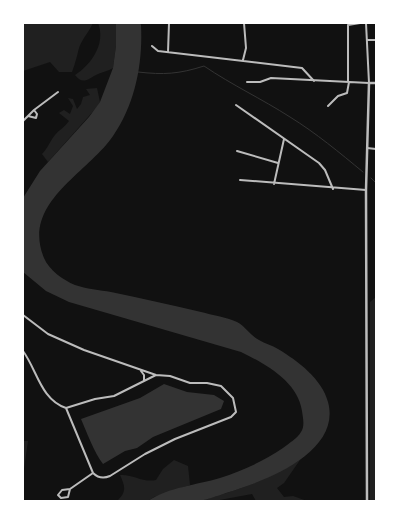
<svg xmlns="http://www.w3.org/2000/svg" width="399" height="524" font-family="'DejaVu Sans',sans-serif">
<rect width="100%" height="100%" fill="#111"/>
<!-- green -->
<path fill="#202020" d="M23,23h70c-3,7 -12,18 -14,25 -2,8 -4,16 -7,24h-13l-9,-10 -27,9z
M98,23h18v23l-3,22c-5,3 -11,4 -15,6 -9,4 -15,12 -23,1 17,-11 31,-32 23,-52z
M97,88l3,14 -3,5 -49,55 -6,-8c6,-6 8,-13 13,-19 4,-5 10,-8 14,-14l-10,-8 5,-3 6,4 3,-8 -5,-8 5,1 4,10 4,-5 2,-7 7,-2 -4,-6z
M376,297v204h-6v-199z
M23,441h5l-5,35z
M174,460l14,6 2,19 -36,12 -6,4h-31c10,-9 8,-15 3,-26 13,-1 23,8 36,5l7,-11z
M300,460l-16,23 -7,5 7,9 9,-1 14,5h-51l-4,-7 -38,7h-15c36,-9 70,-22 101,-41z"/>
<!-- water -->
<path fill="#333" d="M116,23h24l1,2c2,39 -6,79 -28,111 -26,38 -92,67 -69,122 5,12 19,22 31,27 11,4 25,5 36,7 30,6 60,13 90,20 11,3 25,5 36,10 8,4 14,14 22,18 6,4 13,5 19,9 20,12 44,30 50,53 14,51 -65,80 -102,91 -9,3 -19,7 -28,8 -16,2 -34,0 -50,0 21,-14 49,-16 72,-23 22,-7 44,-17 63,-30 6,-5 14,-9 18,-16 4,-6 2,-14 1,-21 -4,-29 -36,-47 -61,-59l-172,-50 -23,-11 -23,-19v-74l17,-27 49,-54 11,-15 13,-34 3,-22z
M164,384l23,8 27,3 10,6 -3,8 -68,28 -16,11 -12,3 -22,13c-9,-12 -16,-31 -22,-45l59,-21z"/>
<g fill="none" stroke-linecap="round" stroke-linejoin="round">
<!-- stream -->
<path stroke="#333" stroke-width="1" d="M138,72c26,3 41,2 66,-6 28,19 58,33 86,51 26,16 50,36 73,55
M371,178l5,5"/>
<!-- minor -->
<path stroke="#bcbcbc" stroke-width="2" d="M367,40h9
M152,46l6,5 144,17 12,13
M168,52l1,-29
M243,60l3,-12 -2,-25
M247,82h13l11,-4 98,5 -3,-60
M348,82v-57l12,-2
M236,105l83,58 6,7 8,19
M328,106l10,-10 9,-3 2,-11
M28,116l8,2 1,-4 -3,-4
M23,121l11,-11 24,-18
M367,148l9,1
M237,151l41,12
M240,180l126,10
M274,184l10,-45
M23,315l25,19 36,16 72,25 14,1 20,7h17l14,3 12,12 3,14 -5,5 -56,22 -30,15 -35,22c-7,3 -12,2 -17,-3l-27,-65c-25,-8 -29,-38 -43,-57
M141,371l3,4v5
M66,408l29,-9 19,-3 42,-21
M70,489l-2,8 -7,1 -3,-3 4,-5 8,-1 23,-16"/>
<!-- tertiary -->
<path stroke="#bcbcbc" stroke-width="2.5" d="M367,501l-1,-311 3,-107h7"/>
</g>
<!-- border -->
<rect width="399" height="524" fill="none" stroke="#ffffff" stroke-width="48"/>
</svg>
